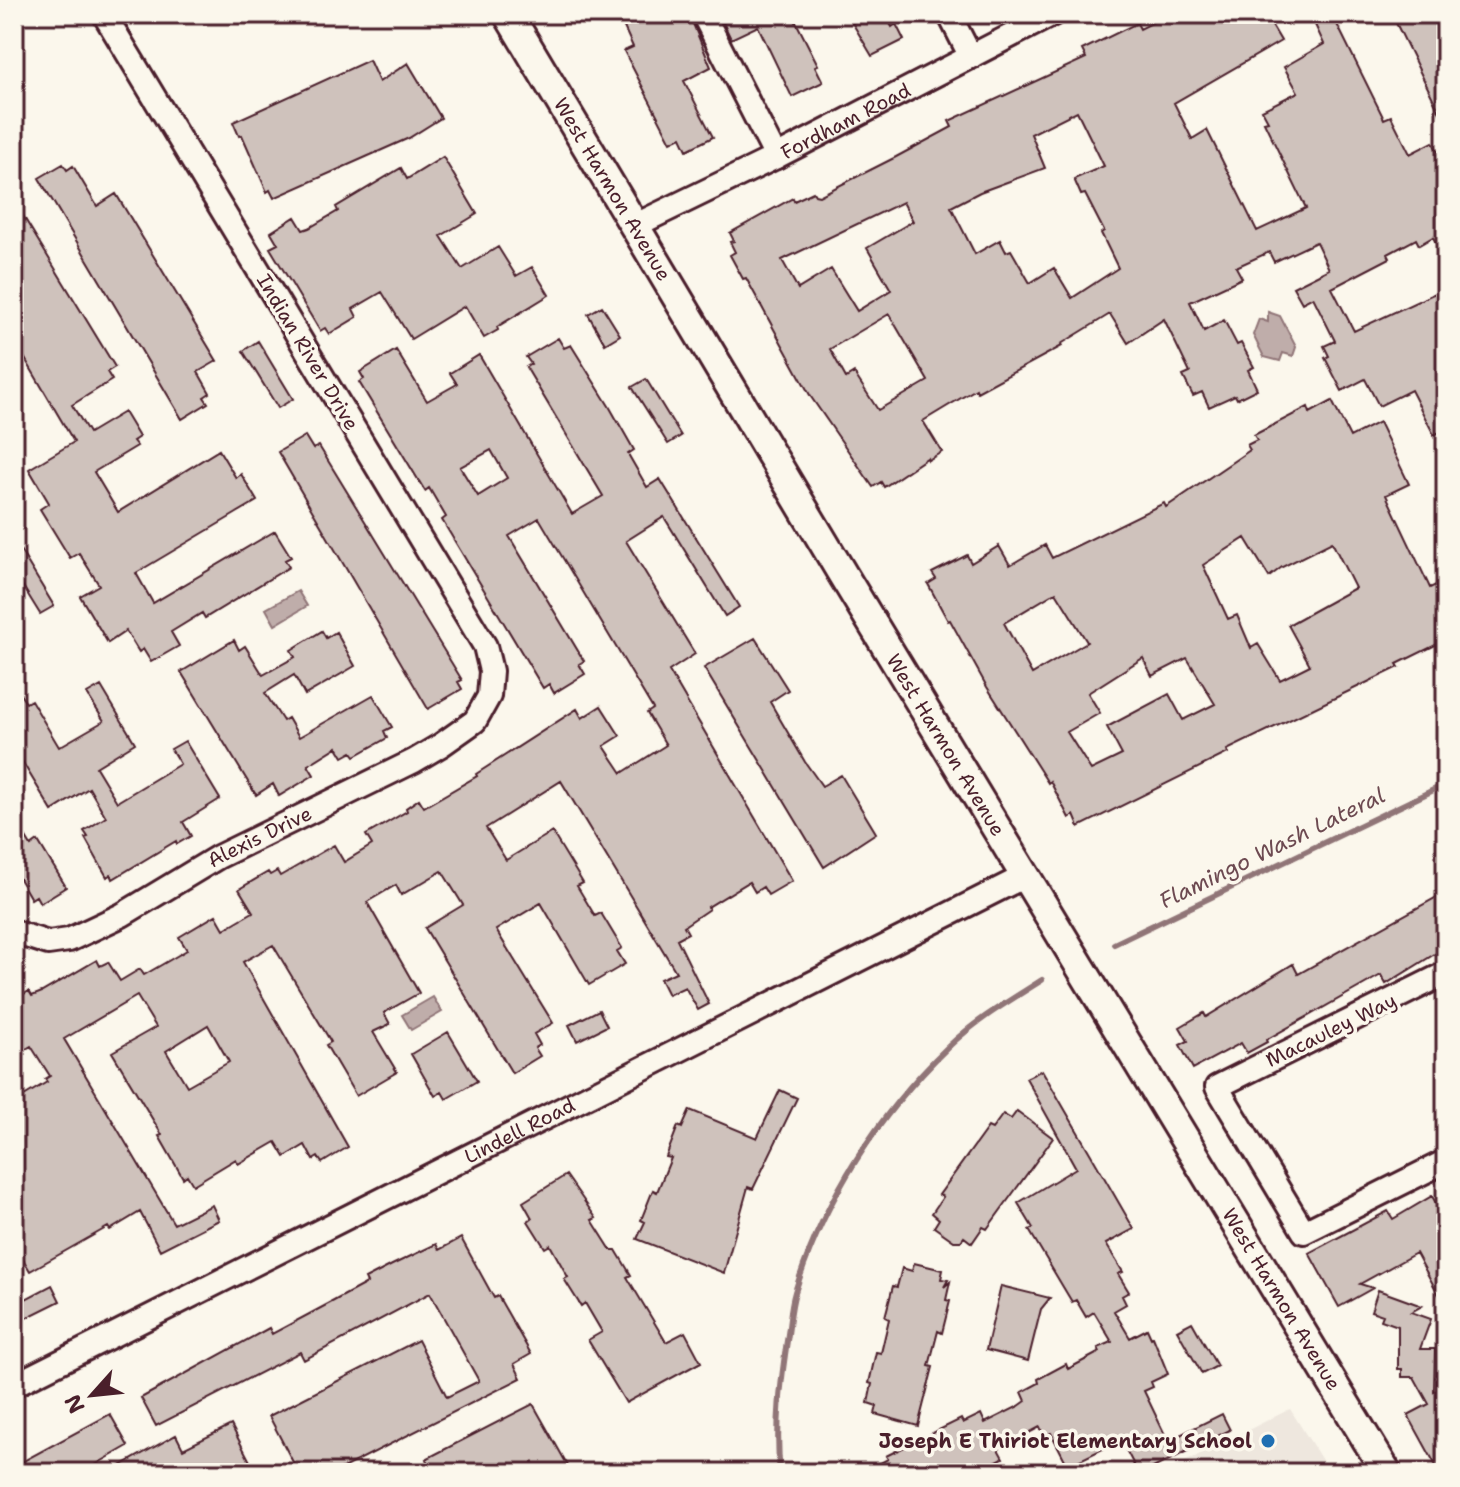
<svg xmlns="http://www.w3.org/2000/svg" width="1460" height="1487" font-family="'Shantell Sans',sans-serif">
<rect width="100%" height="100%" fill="#fbf7ec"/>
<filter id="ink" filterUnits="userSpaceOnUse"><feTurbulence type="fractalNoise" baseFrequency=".0125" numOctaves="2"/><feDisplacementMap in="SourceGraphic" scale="16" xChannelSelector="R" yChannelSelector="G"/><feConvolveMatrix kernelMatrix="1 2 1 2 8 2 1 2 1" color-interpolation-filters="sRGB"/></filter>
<g filter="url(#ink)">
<!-- built -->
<path fill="#eee7de" d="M1290,1409l40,64h-167z"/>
<!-- water -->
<path fill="#bfadaa" stroke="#907477" stroke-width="2" d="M1268,312l12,4 16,31 -3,9 -10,-3 -3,8 -16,-4 -11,-22 6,-16 9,3z
M298,591l9,15 -32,19 -9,-16z
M433,997l9,15 -31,18 -9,-15z"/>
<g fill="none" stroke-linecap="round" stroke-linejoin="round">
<!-- stream -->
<path stroke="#907477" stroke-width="6" d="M1114,944l332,-160
M780,1473c-5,-46 1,-93 8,-139 2,-14 3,-29 7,-42 28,-91 84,-179 153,-245 28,-27 61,-46 94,-67"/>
</g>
<!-- building -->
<path fill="#cfc2bc" stroke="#4a1f2b" stroke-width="2" fill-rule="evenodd" d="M618,14h71l22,53 -27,14 29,56 -26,13 -6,-13 -10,5 -47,-91 9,-4z
M719,14h73l26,51 -3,1 8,16 -31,15 -34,-71 -27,13z
M847,14h38l7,13 4,-3 8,16 -32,16z
M1170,14h95l16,27 -107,62 18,36 15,-9 50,101 49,-23 -42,-86 4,-1 -6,-11 36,-18 -14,-25 40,-23 -14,-30h22l52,105 7,-3 19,38 23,-12 13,27v94l-13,-26 -14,8 -3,-6 -28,15 2,4 -58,30 22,43 92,-43v141l-12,6 -23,-45 -32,16 -14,-27 -23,12 -17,-33 4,-2 -5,-10 11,-5 -22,-44 -11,6 -9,-16 36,-18 -13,-27 -42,20 -5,-10 -33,15 6,11 -52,24 14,29 20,-11 13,25 4,-2 13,24 -6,3 9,19 -20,10 -2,-4 -26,12 -7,-15 -9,4 -10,-20 7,-3 -26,-54 -36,24 -18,-29 -49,30 1,2 -85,46 -1,-3 -53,32 19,31 -14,8 -1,-2 -43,29 -3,-5 -8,5 -62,-90 -65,-119 -3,1 -13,-24 5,-3 -5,-10 4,-1 -4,-8 63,-35 1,3 19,-9 2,3 4,1 77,-39 56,-30 -3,-6 137,-63 -4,-8 55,-27 3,6zM1077,111l27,55 -30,13 7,16 4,-1 19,37 -3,2 17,35 -46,30 -18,-30 -24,15 -19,-33 -5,2 -6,-12 -25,14 -24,-47 29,-15 65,-24 -14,-34zM903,202l10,19 -46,27 24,42 -34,21 -26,-42 -33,20 -16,-29zM889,314l39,67 -50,29 -24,-37 -8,5 -16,-29z
M1414,14h32v111l-50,-102z
M369,60l10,22 29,-19 33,55 -32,20 -135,60 -4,-8 -3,2 -25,-57 -3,1 -6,-14z
M443,157l34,57 -36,22 21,33 36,-22 18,29 16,-9 17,28 -52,32 1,3 -14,8 -19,-32 -54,33 -29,-47 -29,17 4,8 -28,17 -4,-6 -5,3 -50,-83 8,-4 -7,-12 24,-15 8,13 6,-2 29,-17 -2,-4 65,-39 6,11z
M63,164l4,6 6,-4 24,40 19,-12 101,167 -19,11 12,21 -6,4 4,6 -26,16 -143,-241z
M14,201l101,166 -8,5 5,8 -40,25 17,28 35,-21 15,25 -6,4 4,5 -43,26 24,40 101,-62 17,28 5,-4 16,27 -121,72 17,30 122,-72 16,26 -6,3 4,7 -84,51 -3,-5 -31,19 8,14 -28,16 -8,-13 -4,3 -13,-21 -18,12 -28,-47 19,-11 -20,-32 -9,5 -30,-49 9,-6 -20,-34 45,-27 -60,-102v-20l11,-6 -11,-18z
M602,306l18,29 -15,9 -17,-30z
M558,338l6,10 7,-3 38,61 25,44 -6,4 19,33 13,-8 79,128 -14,9 -61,-99 -38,24 69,113 -26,17 123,210 -24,14 -5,-8 -8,5 -6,-10 -41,25 1,2 -25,17 4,7 -11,6 32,65 -11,6 -13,-23 -17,8 -8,-16 16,-7 -115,-191 -75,47 20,32 46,-28 31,51 -6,3 18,30 6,-3 21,35 -5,3 8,13 -36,21 -48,-82 -45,27 57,93 -19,11 6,11 -5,3 5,8 -28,17 -87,-145 38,-23 -21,-34 -41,24 -5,-10 -29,17 52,91 -35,20 6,11 -17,8 24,40 -41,24 -30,-51 5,-3 -58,-97 -30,17 105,185 -26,16 -4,-6 -5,3 -8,-15 -20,12 -9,-15 -38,22 -2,-5 -43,26 -6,-10 -4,3 -24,-42 3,-1 -50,-83 44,-25 -19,-31 -73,43 110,185 38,-19 7,15 -59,30 -20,-38 -30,18 -2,-3 -78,44 -16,-27v-142l33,-20 -2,-3 5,-3 -19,-30 -17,10v-56l15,-9 3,5 10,-4 55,-32 3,6 8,-4 12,19 20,-12 4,6 43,-25 -8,-13 37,-22 8,14 29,-17 -14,-23 29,-17 2,3 7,-4 3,5 54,-31 10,17 28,-17 -6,-10 41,-24 -1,-3 13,-9 5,8 53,-31 -1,-2 101,-65 5,9 19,-12 19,30 -16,10 18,27 44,-28 -19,-32 6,-4 -114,-191 -30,18 75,125 -5,3 6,10 -31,19 -5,-9 -6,4 -101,-168 4,-3 -17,-29 -4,3 -66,-109 5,-3 -4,-7 36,-22 31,51 30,-17 -7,-11 29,-18 93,159 31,-18 -77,-129 5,-3 -5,-7zM491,450l16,28 -29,18 -18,-29zM208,1025l21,37 -42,24 -21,-35z
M258,341l35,58 -15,9 -35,-57z
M646,379l35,57 -13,8 -36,-57z
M1332,401l18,36 29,-15 30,62 -23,11 44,93 16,-8v60l-49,24 2,3 -172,83 1,3 -149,74 -5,-12 -5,3 -19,-37 -2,2 -61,-96 -37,-67 -2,1 -20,-37 8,-5 -4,-6 35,-18 4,8 28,-17 11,19 35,-20 7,13 112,-55 2,4 84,-57 -3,-5 10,-5 -3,-5 54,-28 2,6zM1245,538l24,39 13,-10 50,-25 23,46 -67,37 22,40 -30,15 -22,-36 -7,4 -14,-33 -9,4 -25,-54zM1056,592l31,50 -55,32 -28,-51zM1143,658l9,18 35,-18 28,46 -32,16 -14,-26 -62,33 15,28 -31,15 -24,-38 33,-19 -12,-20z
M305,436l8,13 6,-3 143,234 -4,2 4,7 -34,20 -150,-257z
M14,540l40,66 -14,8 -26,-42z
M322,631l4,7 10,-6 19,34 -50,29 -11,-20 -29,18 18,28 5,-3 11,19 74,-42 19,32 -8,4 3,7 -32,18 -3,-4 -9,5 -6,-10 -29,18 6,10 -35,21 -6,-12 -17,11 -75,-123 53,-32 5,10 6,-4 18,29 32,-18 -4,-7z
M755,638l33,52 -18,12 35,60 17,24 19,-11 35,58 -52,34 -120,-199z
M14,685l12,18 5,-3 28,47 45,-26 -17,-27 14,-8 34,57 -39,24 21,35 63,-38 -9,-15 14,-8 35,58 -37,23 8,14 -14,8 -1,-3 -63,38 -2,-5 -4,3 -22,-39 3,-1 -4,-6 22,-14 -17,-29 -37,23 -38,-63z
M14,818l17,28 7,-5 28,46 -26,16 -4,-7 -5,3 -17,-29z
M1446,892v55l-60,37 -5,-9 -115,65 1,2 -20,11 -6,-10 -48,26 -13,-24 8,-4 -8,-14 24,-14 2,4 87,-53 5,10z
M599,1010l8,16 -30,15 -8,-16z
M448,1032l29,49 -31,18 -4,-7 -7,4 -24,-42z
M1042,1070l92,159 -28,15 17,28 -5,2 11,18 -7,4 4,8 -12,7 16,27 17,-9 4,9 2,-1 15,37 -17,8 2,5 -9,4 24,50 54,-27 8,16 -87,43h-5l-17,-33 -53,26 -17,-33 -7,3 -4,-9 -42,22 5,9 -18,9 3,6h-126l26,-14 -2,-3 75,-37 2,4 18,-9 4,9 34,-17 7,-5 -4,-9 17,-9 -1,-4 28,-15 2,5 32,-17 -2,-4 14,-6 -18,-30 -8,5 -10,-17 -4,2 -43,-72 4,-2 -15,-25 58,-35 -50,-90z
M780,1090l17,8 -44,91 -5,-2 -24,86 -87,-34 8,-17 -4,-2 12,-30 4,2 14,-34 -5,-1 12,-31 4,2 8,-18 67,28z
M1017,1111l36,27 -66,91 -4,-2 -11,16 -8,-6 -3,4h-7l-20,-14 5,-8 -7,-6 11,-16 -4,-2 49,-68 4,2 11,-15 8,5z
M566,1175l30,43 -4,2 19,30h5l15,25 -4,2 39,65 19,-10 16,30 -75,41 -38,-63 14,-8 -17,-29 -4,3 -17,-27 4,-2 -18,-32 -5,3 -17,-27 4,-3 -9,-16z
M1432,1196l14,25v87l-30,-55 -56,31 13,4 -34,19 -30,-54 79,-42 5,8z
M461,1238l33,60 4,-2 33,58 -17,10 7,14 -188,95h-30l-4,-7 -3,2 -27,-52 149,-76 29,57 32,-16 -49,-88 -126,67 -4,-8 -144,74 -15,-28 128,-70 3,6 58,-31 37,-20 -2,-4 27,-14 44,-21 3,6z
M914,1263l29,7 -2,9 7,1 -4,7 6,-5 -4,18 4,1 -8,32 -4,-2 -9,35 4,1 -15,59 -43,-12 2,-8 -9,-3 4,-19 -3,-1 7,-31 5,1 8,-34 -4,-2 8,-31 4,1 5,-19 10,3z
M52,1285l8,16 -46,23v-19z
M1001,1286l49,12 -9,11 -13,52 -42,-11z
M1378,1290l44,16 -11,6 20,7 -11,30h15l-1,43 12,-7v88h-6l-32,-58 21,-11 -15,-27h-12v-8h-4v-43l-17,-6 2,-5 -12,-4z
M1192,1322l25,44 -15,8 -25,-44z
M533,1404l39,69h-140l-6,-14z
M110,1414l18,32 -47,27h-67v-7z
M231,1425l25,48h-148l68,-38 7,14z"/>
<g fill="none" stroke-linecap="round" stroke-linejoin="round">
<defs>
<g id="minor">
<path d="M703,14l73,143"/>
<path d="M949,14l22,43"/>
<path id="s1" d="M636,225l140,-68 277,-143"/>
<path id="s2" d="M14,932l34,11 21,-3 53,-25 96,-58 196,-96 27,-16 34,-24 14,-25 2,-25 -6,-25 -381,-632"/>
<path d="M1446,973l-229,114 87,145 142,-71"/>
<path id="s3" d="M14,1385l1011,-509"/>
</g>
<g id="major">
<path id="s4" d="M508,14l335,561 544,898"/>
</g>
</defs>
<!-- minor casing -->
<use href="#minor" stroke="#4a1f2b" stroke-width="28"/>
<!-- major casing -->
<use href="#major" stroke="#4a1f2b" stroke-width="34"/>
<!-- minor -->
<use href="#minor" stroke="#fbf7ec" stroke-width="22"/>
<!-- major -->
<use href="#major" stroke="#fbf7ec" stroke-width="28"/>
</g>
</g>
<!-- markers -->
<circle fill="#1f6fb2" stroke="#fbf7ec" stroke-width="3" cx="1268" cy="1441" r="8"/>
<g text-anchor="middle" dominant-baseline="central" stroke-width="7" stroke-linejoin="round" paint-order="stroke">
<!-- street labels -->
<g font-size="20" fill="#4a1f2b" stroke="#fbf7ec">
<text stroke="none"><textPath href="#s1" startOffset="234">Fordham Road</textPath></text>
<text stroke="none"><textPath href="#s4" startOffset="204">West Harmon Avenue</textPath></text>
<text transform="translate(308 352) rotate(59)">Indian River Drive</text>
<text stroke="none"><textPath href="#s4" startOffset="852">West Harmon Avenue</textPath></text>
<text stroke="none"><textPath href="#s2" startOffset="274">Alexis Drive</textPath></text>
<text transform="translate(1331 1030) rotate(-26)">Macauley Way</text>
<text stroke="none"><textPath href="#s3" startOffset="566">Lindell Road</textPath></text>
<text stroke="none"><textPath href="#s4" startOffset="1500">West Harmon Avenue</textPath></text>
</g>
<!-- poi labels -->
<g font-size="20" font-weight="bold" fill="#4a1f2b" stroke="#fbf7ec" text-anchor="end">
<text x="1252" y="1441">Joseph E Thiriot Elementary School</text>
</g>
<!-- water labels -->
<g font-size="22" font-style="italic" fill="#6d4a51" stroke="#fbf7ec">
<text transform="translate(1272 848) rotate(-26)">Flamingo Wash Lateral</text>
</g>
</g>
<!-- margin -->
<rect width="1460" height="1487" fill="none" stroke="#fbf7ec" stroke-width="48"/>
<rect x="24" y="24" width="1412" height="1439" fill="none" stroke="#4a1f2b" stroke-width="3" filter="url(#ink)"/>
<!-- north arrow -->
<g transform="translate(92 1395) rotate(243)" stroke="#fbf7ec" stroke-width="6" paint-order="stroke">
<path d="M0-6L14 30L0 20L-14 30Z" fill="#4a1f2b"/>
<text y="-12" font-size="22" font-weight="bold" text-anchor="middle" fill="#4a1f2b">N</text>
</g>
</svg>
